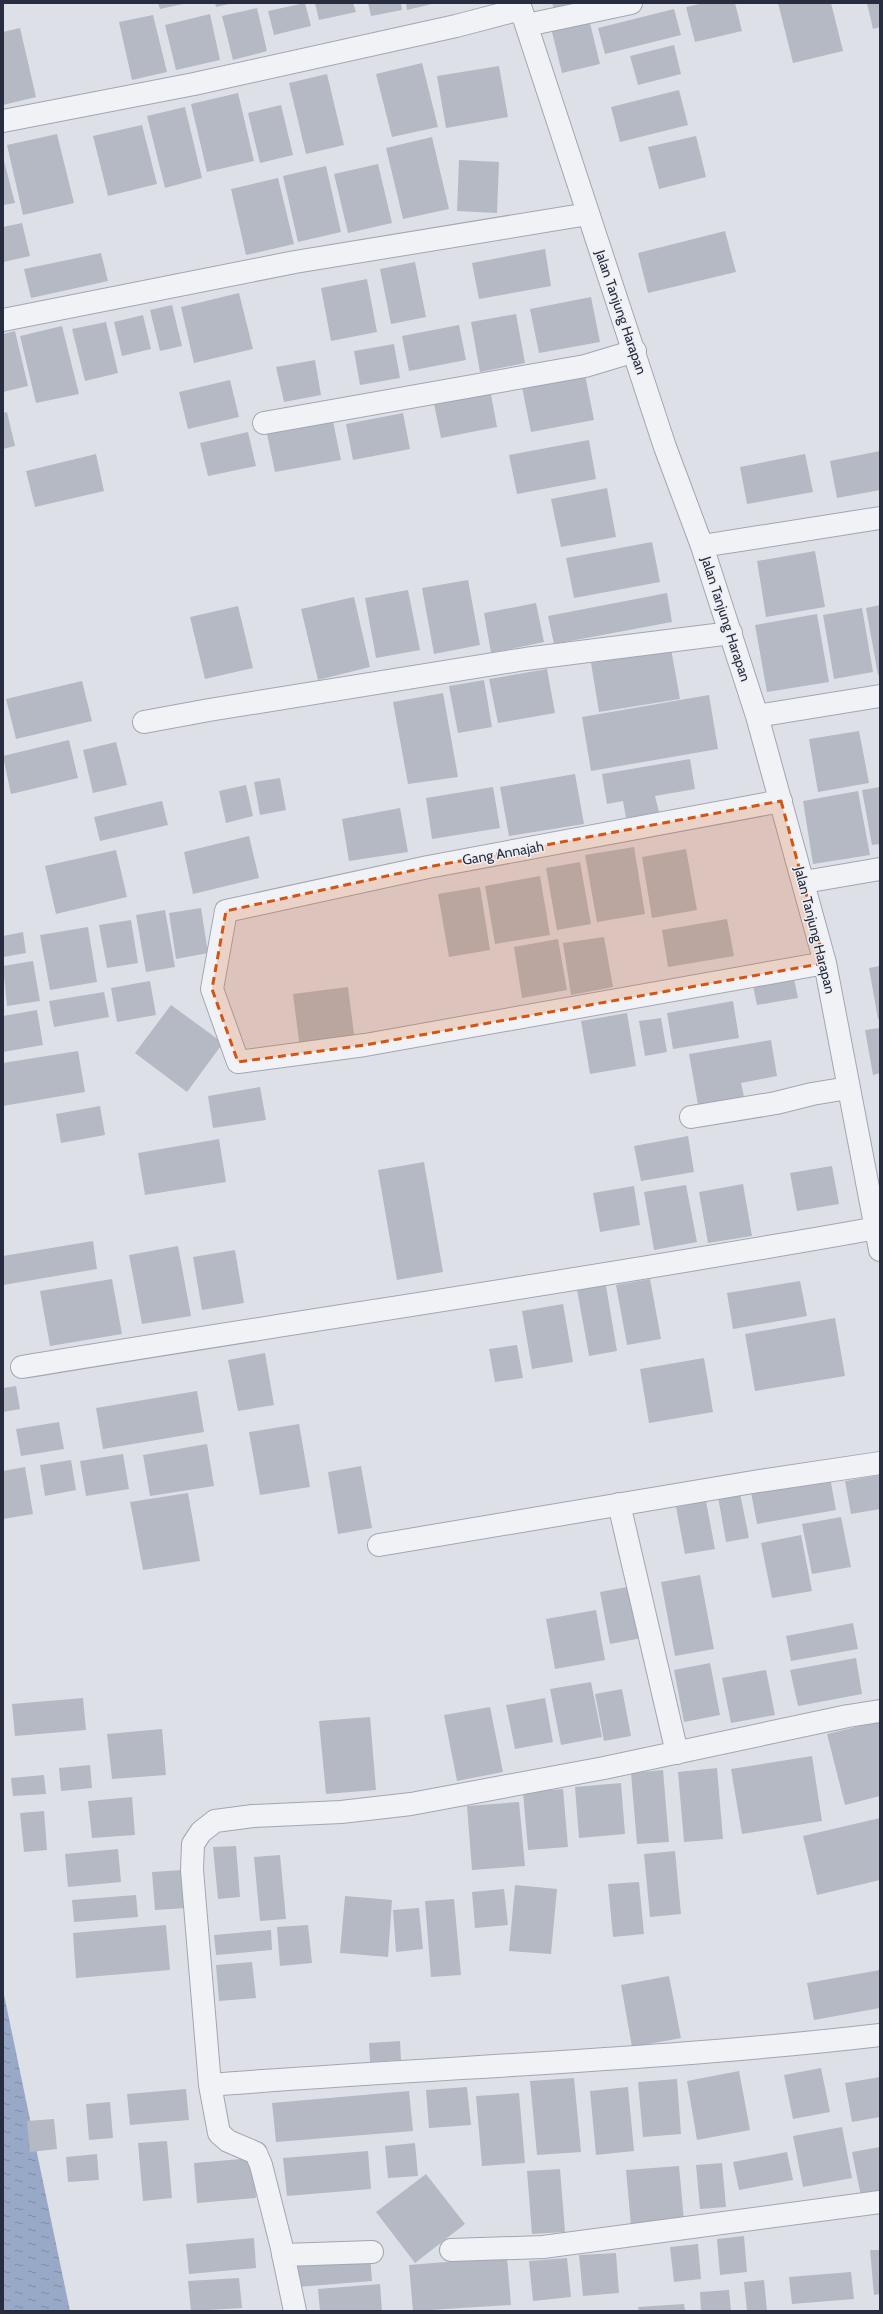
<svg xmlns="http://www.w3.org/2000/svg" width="883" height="2314" font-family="Cabin,sans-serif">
<defs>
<pattern id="water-ripples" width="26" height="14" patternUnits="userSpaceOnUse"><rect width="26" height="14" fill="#98a9c8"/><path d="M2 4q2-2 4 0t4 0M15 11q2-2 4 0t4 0" fill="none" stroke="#7c8aa4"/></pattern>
</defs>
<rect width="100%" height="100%" fill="#dee0e8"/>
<!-- water -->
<path fill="url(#water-ripples)" d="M3,1990l67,321h-67z"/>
<!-- building -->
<path fill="#b5b9c4" d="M158,3h24l1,1 -23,5z
M215,3h14v1l-13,3z
M305,3l6,23 -37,9 -6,-24z
M315,3h38l3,9 -37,8z
M368,3h33l1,7 -31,6z
M406,3h26v1l-25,6z
M552,3h32l-30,6z
M704,3h31l7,28 -47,11 -9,-35z
M778,3h53l12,48 -50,12z
M867,3h13v24l-7,2z
M257,8l10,43 -34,9 -11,-44z
M674,9l7,26 -76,19 -7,-26z
M210,14l10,46 -44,10 -11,-45z
M153,15l14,57 -35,8 -13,-58z
M589,19l11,45 -38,9 -11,-45z
M20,28l16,69 -33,8v-73z
M674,45l7,29 -43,11 -8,-29z
M422,63l16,64 -46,10 -16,-63z
M499,66l9,51 -62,11 -9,-52z
M327,74l17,71 -38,9 -17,-71z
M679,90l9,35 -68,17 -9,-35z
M238,93l16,68 -47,11 -16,-68z
M281,105l12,50 -33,8 -12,-50z
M185,107l17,71 -37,10 -18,-72z
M142,125l15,59 -49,12 -15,-60z
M57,134l17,69 -51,12 -16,-70z
M696,136l10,41 -47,12 -11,-42z
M432,137l17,72 -46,10 -17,-71z
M3,157l12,46 -12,2z
M459,160l40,2 -2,51 -40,-2z
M378,164l14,59 -44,10 -14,-59z
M326,166l15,66 -43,10 -15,-66z
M278,178l16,66 -48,11 -15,-66z
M22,223l8,33 -27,6v-35z
M725,231l11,41 -88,21 -10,-40z
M545,249l6,37 -72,13 -7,-36z
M101,253l7,28 -77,17 -7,-29z
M415,262l11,55 -35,7 -11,-55z
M367,279l10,53 -46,9 -10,-53z
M239,293l14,56 -59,14 -13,-56z
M591,297l9,45 -61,11 -9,-44z
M172,305l10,41 -22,5 -10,-41z
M516,314l9,49 -45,9 -9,-50z
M143,315l8,34 -29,7 -8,-34z
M106,322l12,51 -33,8 -13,-52z
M459,325l7,35 -57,11 -7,-35z
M62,326l17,68 -43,9 -16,-67z
M15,331l13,55 -25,6v-58z
M394,344l6,34 -40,7 -6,-34z
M315,360l6,35 -37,7 -8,-35z
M584,370l10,50 -63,12 -10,-50z
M230,380l9,37 -51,12 -9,-37z
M490,389l7,38 -56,11 -8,-39z
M7,412l8,34 -12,3v-36z
M403,413l7,36 -57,11 -7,-36z
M333,421l8,39 -66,12 -8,-38z
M248,432l8,34 -48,10 -8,-33z
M589,440l7,39 -79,15 -8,-39z
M880,451v39l-43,8 -7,-37z
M96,454l8,37 -69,16 -9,-36z
M805,454l8,38 -66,12 -7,-37z
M607,488l9,49 -55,10 -10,-48z
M652,542l8,40 -86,16 -8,-40z
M815,551l10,56 -59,10 -9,-56z
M468,580l12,65 -46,9 -12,-66z
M408,590l12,60 -44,8 -11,-60z
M667,593l5,29 -118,22 -6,-28z
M354,597l16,70 -52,13 -17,-71z
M536,603l8,39 -53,11 -7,-40z
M880,605v69l-2,1 -12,-67z
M238,606l15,62 -48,11 -15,-62z
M862,608l11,64 -39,7 -11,-64z
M817,614l12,68 -62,10 -12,-67z
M671,649l9,50 -81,13 -8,-49z
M547,669l8,44 -57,10 -9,-44z
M484,680l8,47 -34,6 -9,-47z
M82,681l10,40 -76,18 -10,-40z
M443,693l15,84 -50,7 -15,-82z
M709,695l9,54 -127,22 -9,-54z
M859,731l10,52 -51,9 -9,-53z
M69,740l9,38 -67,16 -8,-38z
M116,742l11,43 -34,8 -10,-43z
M690,759l5,30 -40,7 4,16 -33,6 -3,-17 -16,3 -5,-30z
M575,774l9,50 -75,12 -9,-49z
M280,778l6,32 -26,5 -6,-33z
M246,785l7,31 -27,7 -7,-32z
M493,787l7,41 -68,11 -6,-41z
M880,787v57l-8,1 -10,-55z
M858,791l12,64 -57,9 -10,-63z
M162,801l6,24 -68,16 -6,-24z
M400,808l8,44 -59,9 -7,-42z
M249,836l10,42 -66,16 -9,-42z
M634,847l11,67 -48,8 -12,-67z
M686,849l11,61 -45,8 -10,-61z
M116,850l11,47 -71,17 -11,-48z
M580,862l11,62 -34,6 -11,-62z
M540,876l10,59 -55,9 -10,-58z
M480,887l10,63 -41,7 -11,-63z
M201,908l7,45 -32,6 -7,-46z
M165,910l10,57 -29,5 -10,-57z
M727,919l7,37 -66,11 -6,-37z
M131,920l7,43 -31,5 -8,-43z
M88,927l9,55 -47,8 -10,-55z
M23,932l3,21 -23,4v-21z
M604,937l9,50 -42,8 -8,-52z
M558,939l9,51 -45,8 -8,-51z
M33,961l7,40 -33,5 -4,-40z
M880,966v52l-2,1 -9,-51z
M794,979l4,19 -41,7 -4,-19z
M150,981l6,34 -39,7 -6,-34z
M348,987l7,55 -55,7 -7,-55z
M104,992l5,25 -55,10 -5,-26z
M733,1001l6,37 -66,11 -6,-36z
M171,1005l52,38 -36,49 -52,-39z
M37,1010l6,35 -40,7v-36z
M627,1013l9,53 -46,8 -9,-53z
M661,1018l6,34 -22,4 -6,-35z
M880,1028v45l-7,2 -8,-45z
M771,1040l6,36 -36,7 3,14 -46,8 -9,-51z
M78,1051l7,41 -82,14v-43z
M260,1087l6,33 -53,8 -5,-32z
M100,1106l5,29 -44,8 -5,-29z
M688,1136l6,36 -53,9 -7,-35z
M219,1139l7,43 -81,13 -7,-42z
M424,1162l19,110 -46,8 -19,-110z
M832,1166l7,38 -42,7 -7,-38z
M743,1184l9,52 -44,7 -9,-51z
M686,1185l11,57 -43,8 -10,-58z
M634,1186l6,39 -40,7 -7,-39z
M93,1241l4,28 -94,16v-29z
M178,1246l13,70 -49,8 -13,-69z
M235,1250l9,53 -42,7 -9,-53z
M112,1279l10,55 -72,12 -10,-55z
M650,1279l11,60 -34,6 -11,-60z
M605,1280l12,71 -28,5 -13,-72z
M800,1281l7,35 -74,13 -6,-36z
M563,1304l10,58 -41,7 -10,-58z
M835,1318l10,58 -90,15 -10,-57z
M517,1345l6,33 -28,4 -6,-33z
M265,1353l9,52 -36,6 -10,-51z
M704,1358l9,54 -64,11 -9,-54z
M16,1386l4,23 -17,3v-24z
M197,1391l7,41 -101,17 -7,-41z
M59,1422l5,27 -43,7 -5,-27z
M299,1424l11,63 -50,8 -11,-63z
M207,1444l7,42 -64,10 -7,-41z
M123,1454l6,35 -43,7 -6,-35z
M71,1460l5,30 -31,6 -5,-31z
M361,1466l11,62 -34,6 -10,-62z
M25,1467l8,47 -30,5v-48z
M829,1472l7,38 -79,14 -7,-37z
M880,1475v34l-29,5 -6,-33z
M188,1493l12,68 -57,9 -13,-68z
M740,1493l9,45 -23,4 -8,-45z
M706,1501l9,48 -30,5 -9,-47z
M841,1517l10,50 -39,7 -10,-50z
M801,1535l11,56 -40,7 -11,-55z
M700,1575l14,74 -39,7 -14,-74z
M632,1586l10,52 -32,6 -10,-52z
M596,1610l9,50 -50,9 -9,-50z
M853,1623l5,26 -67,12 -5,-25z
M856,1658l6,36 -64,12 -8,-36z
M710,1663l10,52 -36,7 -10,-52z
M766,1670l9,45 -44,8 -9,-45z
M591,1682l11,55 -41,8 -11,-56z
M622,1689l9,47 -27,5 -9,-47z
M83,1698l3,32 -71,6 -3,-32z
M545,1698l8,44 -38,7 -9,-44z
M490,1707l13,65 -46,9 -13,-66z
M370,1717l6,73 -50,4 -7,-73z
M880,1721v75l-35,9 -18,-71z
M162,1729l4,46 -54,4 -5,-45z
M812,1756l10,65 -80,13 -11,-65z
M90,1765l2,23 -31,3 -2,-23z
M717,1768l6,71 -39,3 -6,-70z
M663,1770l6,72 -32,2 -6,-71z
M44,1775l2,19 -33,2 -2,-18z
M621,1783l4,51 -46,4 -4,-51z
M563,1789l5,58 -40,3 -5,-58z
M132,1797l3,38 -43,3 -4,-37z
M519,1802l6,64 -53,4 -5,-64z
M44,1811l3,39 -23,2 -4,-39z
M880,1818v62l-63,15 -14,-59z
M236,1846l4,51 -22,2 -5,-52z
M118,1849l3,33 -53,5 -3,-33z
M675,1851l6,63 -31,3 -6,-63z
M280,1855l6,64 -26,2 -6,-64z
M182,1870l4,38 -31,2 -3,-38z
M639,1882l5,52 -31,3 -5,-53z
M515,1885l42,4 -6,65 -42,-3z
M504,1889l4,36 -33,3 -3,-36z
M136,1895l2,22 -64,5 -2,-22z
M345,1896l47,4 -4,57 -48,-4z
M454,1899l7,76 -30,2 -6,-76z
M419,1908l4,41 -27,3 -3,-42z
M166,1925l4,45 -94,8 -3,-45z
M308,1925l4,38 -32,3 -3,-39z
M271,1930l1,20 -56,5 -2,-20z
M252,1962l4,36 -37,3 -3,-36z
M880,1970v38l-66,12 -7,-37z
M669,1976l12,62 -49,9 -11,-62z
M400,2041l1,19 -31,2 -1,-19z
M821,2068l9,44 -37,7 -9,-44z
M739,2071l11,59 -53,10 -10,-59z
M880,2077v40l-28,5 -7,-39z
M574,2078l7,74 -44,3 -7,-74z
M677,2079l4,55 -38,3 -5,-55z
M467,2087l4,38 -42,3 -3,-38z
M628,2087l6,64 -38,4 -6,-64z
M186,2089l3,31 -59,5 -3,-31z
M409,2091l4,40 -137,11 -4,-39z
M519,2093l6,70 -43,3 -6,-70z
M110,2102l3,36 -24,2 -3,-36z
M54,2119l3,30 -27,3 -3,-31z
M842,2127l10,51 -49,9 -10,-51z
M167,2141l5,57 -29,3 -5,-58z
M415,2143l3,33 -30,2 -3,-32z
M880,2147v50l-18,4 -10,-49z
M368,2151l3,38 -84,7 -4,-38z
M787,2152l6,28 -54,10 -6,-28z
M97,2154l2,26 -31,2 -2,-25z
M253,2158l3,40 -59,5 -3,-40z
M722,2163l4,44 -26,2 -4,-44z
M679,2166l5,55 -53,5 -5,-56z
M560,2169l5,63 -33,2 -5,-63z
M426,2174l39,50 -50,39 -39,-51z
M744,2236l3,36 -27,3 -3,-36z
M254,2238l2,30 -67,6 -3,-30z
M698,2244l3,35 -27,3 -4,-35z
M870,2250h10v44l-6,1z
M616,2253l3,40 -36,3 -4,-41z
M370,2256l2,25 -74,6 -2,-25z
M507,2257l4,48 -98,6 -4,-46z
M567,2258l4,39 -38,4 -4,-40z
M851,2272l3,27 -62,5 -3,-27z
M239,2278l3,30 -51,3 -3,-30z
M764,2280l3,31h-20l-3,-29z
M380,2284l2,27h-62l-2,-22z
M729,2290l2,21h-30l-1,-19z
M684,2304l1,7h-46l-1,-4z"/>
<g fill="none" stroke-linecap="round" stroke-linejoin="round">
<defs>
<path id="minor" d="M519,3l146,444 37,99 55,170 68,247 55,287
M527,25l104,-22
M3,121l191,-37 262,-58 65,-17
M3,320l292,-58 293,-48
M264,423l321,-57 50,-15
M702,546l178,-28
M757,716l123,-20
M144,722l65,-12 316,-51 206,-26
M781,801l-353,66 -202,44 -14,78 26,73 127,-17 460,-82
M804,882l76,-13
M691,1117l85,-14 36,-9 36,-6
M22,1367c285,-47 571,-88 855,-139
M619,1504l58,249
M379,1545l380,-64 121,-18
M210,2085c223,-18 447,-24 670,-50
M451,2250l92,-3 337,-45
M283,2255l89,-3
M295,2311l-14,-67 -20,-79 -5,-12 -28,-12 -9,-8 -9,-48 -18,-215 1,-26 8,-12 14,-11 38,-5 88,-4 70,-8 193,-36 244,-52 32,-5"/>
</defs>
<!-- minor casing -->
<use href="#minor" stroke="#a3a6b2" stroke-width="24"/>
<!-- minor -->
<use href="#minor" stroke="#f0f2f6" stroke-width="22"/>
</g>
<!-- marked area -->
<path fill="#d55411" fill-opacity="0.2" stroke="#d55411" stroke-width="3" stroke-dasharray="8 5" stroke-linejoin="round" d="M781,801l44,162 -460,82 -127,17 -26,-73 14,-78 202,-44z"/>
<g text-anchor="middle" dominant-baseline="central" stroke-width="3" stroke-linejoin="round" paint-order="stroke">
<!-- street labels -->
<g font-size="14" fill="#272c3e" stroke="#edeff5">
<text transform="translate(621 312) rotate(71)">Jalan Tanjung Harapan</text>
<text transform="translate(726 619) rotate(72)">Jalan Tanjung Harapan</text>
<text transform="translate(503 853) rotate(-10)">Gang Annajah</text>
<text transform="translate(815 930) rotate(76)">Jalan Tanjung Harapan</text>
</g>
</g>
<!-- border -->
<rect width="883" height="2314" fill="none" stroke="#272c3e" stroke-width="8"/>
</svg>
